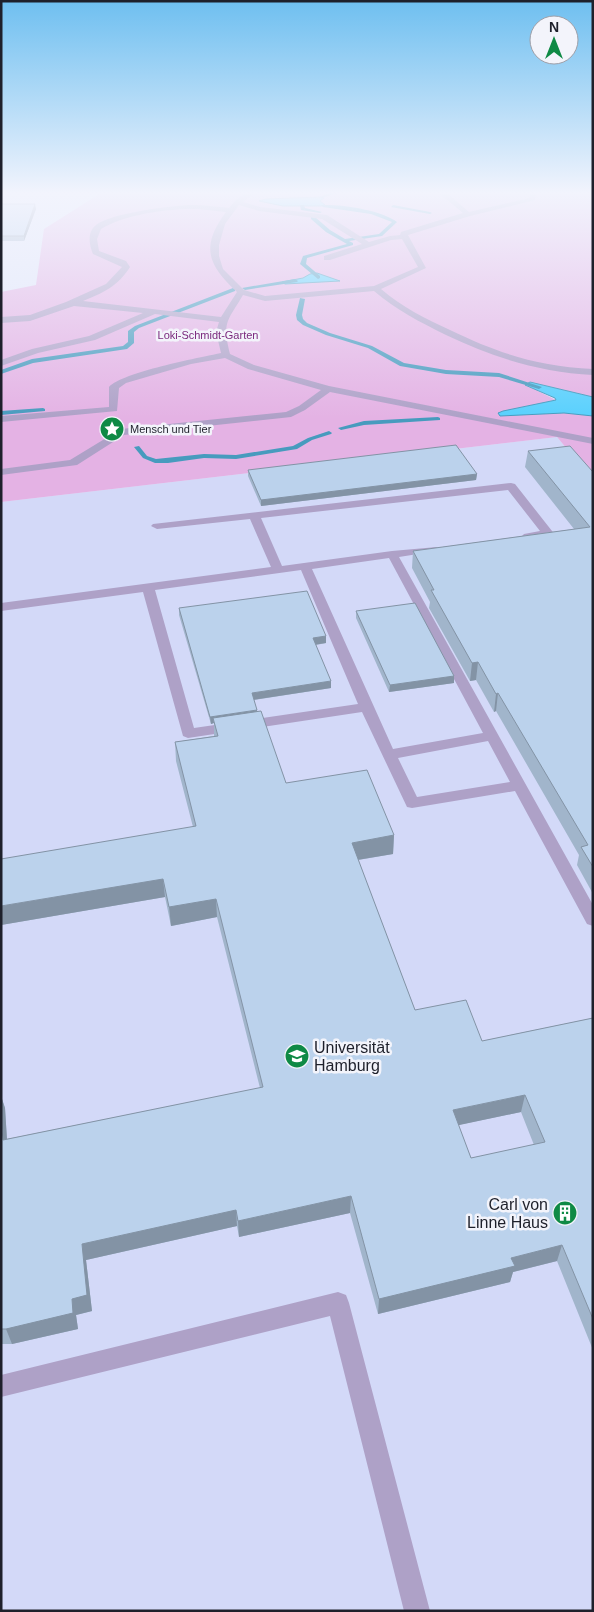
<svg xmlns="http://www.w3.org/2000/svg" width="594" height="1612" font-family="Helvetica,sans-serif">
<rect width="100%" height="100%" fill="#e2e7fa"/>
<!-- built -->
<path fill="#d3d9f8" d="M557,437l36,43v1131h-592v-1109z"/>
<!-- green -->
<path fill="#e4b2e4" d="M101,193h492v204l-50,-12 -5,6 18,9 -57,13 1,3 64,-3 29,3v64l-36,-43 -556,65v-210l35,-7 8,-56z"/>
<!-- water -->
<path fill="#58d0fd" stroke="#479bbe" d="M320,197l4,1 -4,3 5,4 -4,1h-38l-24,-5 7,-2z
M317,273l23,8 -55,3 -3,-2 21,-4 7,-4z
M530,382l63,15v19l-29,-3 -64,3 -2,-3 5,-2 53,-11 -1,-2 -30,-13z"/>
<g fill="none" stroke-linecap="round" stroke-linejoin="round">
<!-- stream -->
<path fill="#479bbe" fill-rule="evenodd" d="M329,193h8l-15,5 -2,-1z
M300,205h4l1,3 17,4 -2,1 -19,-3z
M321,205c20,-1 61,5 76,17l-15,14 -33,5 4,2v2l-46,13 -1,6 14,12v2l-2,1 -18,-15 3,-8 44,-12 -21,-12 -15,-13v-2h4l15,13 15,9 34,-5 13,-12 -21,-8 -48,-7z
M393,205l37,7 2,1 -2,1 -39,-7z
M295,279l3,2 -1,1 -52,8 -3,-2z
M233,288l2,1v2l-96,37 -5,4v11l-7,6 -94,14 -32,11v-4l31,-11 91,-13 5,-4v-11l7,-5z
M300,298l5,1 -3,16 1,4 4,4 23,10 42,13 32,17 42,7 53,3 43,14 -3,2 -40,-12 -53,-3 -46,-8 -32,-18 -42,-13 -23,-10 -6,-5 -1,-5z
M43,408l2,1v2l-44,4v-4z
M438,417l2,1v2l-76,5 -23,5 -3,-2 26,-7z
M329,431l3,2 -1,1 -19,6 -15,9 -61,10 -32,-1 -36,5h-13l-12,-5 -9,-11 5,-1 8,10 9,3 48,-5 32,1 57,-9 15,-8z"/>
<!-- service -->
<path fill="#aea1c7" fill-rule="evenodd" d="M246,193h8l-11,9 17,5 67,8 42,27 21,-6 10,-1 1,-3 62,-19 -24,-20h8l22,19 61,-14v-5h6l-1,7 -65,16 -62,19 18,33 -45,21c21,18 45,30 69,41 50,24 87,36 143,39v6c-53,-3 -99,-17 -147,-40 -26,-13 -50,-25 -72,-44l-109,10 -22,-6c-16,27 -21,27 -13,59l24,11 75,21 264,52v6l-263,-52 -25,18 -14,7 -167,18 -47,30 -76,10v-6l69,-9 51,-31 165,-17 13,-6 22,-16 -73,-21 -23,-11 -34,6 -65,19 -7,5 -2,23 -116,11v-6l108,-9v-20c14,-15 89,-29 112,-34l-5,-21 3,-10 -64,-8 -60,26 -57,13 -37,13v-6l31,-11 57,-13 54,-23 -69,-7 -44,15 -29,2v-6l29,-2 36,-13 40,-18 16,-17 -29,-13c-4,-9 -6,-22 3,-29 15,-12 78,-20 98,-20 12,0 24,2 35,3l6,-7zM239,205l20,6 63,8 40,25 -38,12v4h6l61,-20 11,-1 16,28 -44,19 -109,10 -21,-6 -21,-21 -4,-13v-11l6,-21zM198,209l28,3c-26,35 -18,53 11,80l-16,25 -138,-16c20,-8 35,-15 47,-34l-4,-6 -27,-10 -2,-12 4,-10c24,-15 69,-21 97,-20z
M511,483l4,1 37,47 2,2 -2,2 -28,3 -2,-2 2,-2 16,-3 -32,-41 -247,28 21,48 110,-15 45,-4 2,2 -2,2 -38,6 194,348v21l-6,-2 -72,-133 -103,17 -5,-1 -45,-95 -174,26 -5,-2 -40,-144 -142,19v-8l270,-36 -21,-48 -93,10 -6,-3 2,-2zM389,558l94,175 -90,16 -81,-180zM301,570l57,134 -164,24 -39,-138zM488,741l22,41 -93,15 -19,-39z
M338,1292l8,3 3,8 81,308h-26l-74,-295 -329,81v-22z"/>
</g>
<!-- wall -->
<path fill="#a1b5cb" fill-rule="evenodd" d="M1,204l35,5 -12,32h-23z
M528,451l65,21v422l-16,-29 2,-10 -83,-144 -2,1 -18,-32 -6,1 -41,-73 1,-6 -18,-34 1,-17 161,-22 -49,-62z
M248,470l229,4 -1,6 -215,26 -13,-30z
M179,608l147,28v7l-10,2 15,43 -77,12 3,11 29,72 108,52 -1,19 -35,6 57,150 67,31 111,-23v332l-36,-89 -44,11 -3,10 -132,32 -28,-101 -111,24 -2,-11 -151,34 6,51 -16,4 2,14 -66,15h-11v-248l4,12 2,31 253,-51 -43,-171 -46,9 -6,-29 -164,28 192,-98 -17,-66 -1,-19 39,-6v-13l-3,1 -32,-109zM521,1112l13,33 -63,13 -13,-33z
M356,611l98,65v7l-65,9 -33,-74z"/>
<!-- shaded-wall -->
<path fill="#8393a5" d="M35,204l1,5 -12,32v-5z
M477,474l-1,6 -215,26v-6z
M326,636v7l-13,2v-7z
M478,662l-2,18 -6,1 2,-18z
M454,676v7l-65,9 1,-7z
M331,681v7l-79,12v-7z
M498,693l-2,18 -2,1 2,-18z
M257,710l1,7 -45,1 1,5 -3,1 -1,-7z
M394,835l-1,19 -42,7 1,-18z
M163,879l2,18 -164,28v-19z
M216,899l1,18 -46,9 -2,-19z
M525,1095l-4,17 -71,15 3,-17z
M1,1096l4,12 3,49 -5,-17 -2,-23z
M351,1196l-1,17 -111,24 -1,-16z
M236,1210l1,16 -151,34 6,51 -16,4 2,14 -66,15 -6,-15 66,-30 10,-55z
M562,1245l-5,16 -44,11 -3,10 -132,32 1,-15 132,-41z"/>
<!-- building -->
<path fill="#bbd2ec" stroke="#8393a5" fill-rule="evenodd" d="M1,204h34l-11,32h-23z
M456,445l21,29 -216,26 -13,-30z
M570,446l23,26v395l-12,-20 7,-2 -90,-152 -2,1 -18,-32 -6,1 -41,-73h3l-21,-39 177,-24 -62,-76z
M307,591l19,45 -13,2 18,43 -79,12 5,17 -47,7 -31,-109z
M415,603l39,73 -64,9 -34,-74z
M261,711l25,72 81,-13 27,65 -42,8 63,167 51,-10 16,41 111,-23v301l-31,-74 -51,13 4,8 -136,33 -28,-103 -113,25 -2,-11 -154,34 5,51 -15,4 1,14 -67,16h-5v-212l2,23 260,-53 -47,-188 -47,8 -6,-28 -162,27v-47l195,-33 -21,-84 43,-6 -5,-18zM525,1095l20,47 -74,16 -18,-48z"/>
<!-- sky -->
<linearGradient id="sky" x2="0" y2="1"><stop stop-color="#6ebff0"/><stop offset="0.46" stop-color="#f2f4fd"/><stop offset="1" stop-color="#f2f4fd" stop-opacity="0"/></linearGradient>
<rect width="594" height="419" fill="url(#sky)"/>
<!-- icons -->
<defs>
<symbol id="sight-disc" viewBox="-11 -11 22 22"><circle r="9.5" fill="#0f8a45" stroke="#f3f4fb"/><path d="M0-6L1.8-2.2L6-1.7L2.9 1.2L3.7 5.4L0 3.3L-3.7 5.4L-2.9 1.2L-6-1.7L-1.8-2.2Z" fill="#fff"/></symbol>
<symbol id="university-disc" viewBox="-11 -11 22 22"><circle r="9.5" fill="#0f8a45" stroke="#f3f4fb"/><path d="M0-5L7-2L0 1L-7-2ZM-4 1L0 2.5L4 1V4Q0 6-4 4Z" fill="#fff"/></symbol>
<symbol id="building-disc" viewBox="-11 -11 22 22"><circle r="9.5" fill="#0f8a45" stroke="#f3f4fb"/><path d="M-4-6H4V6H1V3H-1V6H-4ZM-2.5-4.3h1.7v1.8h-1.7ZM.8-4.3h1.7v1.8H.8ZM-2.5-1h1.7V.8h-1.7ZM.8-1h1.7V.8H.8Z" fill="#fff"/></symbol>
</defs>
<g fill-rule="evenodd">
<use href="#sight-disc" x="98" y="415" width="28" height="28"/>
<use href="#university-disc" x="283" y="1042" width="28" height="28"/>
<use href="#building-disc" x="551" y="1199" width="28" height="28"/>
</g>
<g text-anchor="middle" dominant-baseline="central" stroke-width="5" stroke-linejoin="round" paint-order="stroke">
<!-- far-park labels -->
<g font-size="11" fill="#7a297d" stroke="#f3f4fb">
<text x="208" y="335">Loki-Schmidt-Garten</text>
</g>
<!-- far-poi labels -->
<g font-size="11" fill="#1e202b" stroke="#f3f4fb" text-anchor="start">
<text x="130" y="429">Mensch und Tier</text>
</g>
<!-- near-poi labels -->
<g font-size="16" fill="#1e202b" stroke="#f3f4fb" text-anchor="start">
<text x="314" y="1047">Universität<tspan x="314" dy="18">Hamburg</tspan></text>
<text x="548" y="1204" text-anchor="end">Carl von<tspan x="548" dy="18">Linne Haus</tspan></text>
</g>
</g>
<!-- border -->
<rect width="594" height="1612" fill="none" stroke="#1e202b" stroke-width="5"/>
<!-- north arrow -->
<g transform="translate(554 40)"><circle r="24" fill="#f3f4fb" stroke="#9e9fa8"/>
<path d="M0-4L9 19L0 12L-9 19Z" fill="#0f8a45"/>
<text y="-8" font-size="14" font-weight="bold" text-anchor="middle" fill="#1e202b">N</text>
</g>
</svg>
